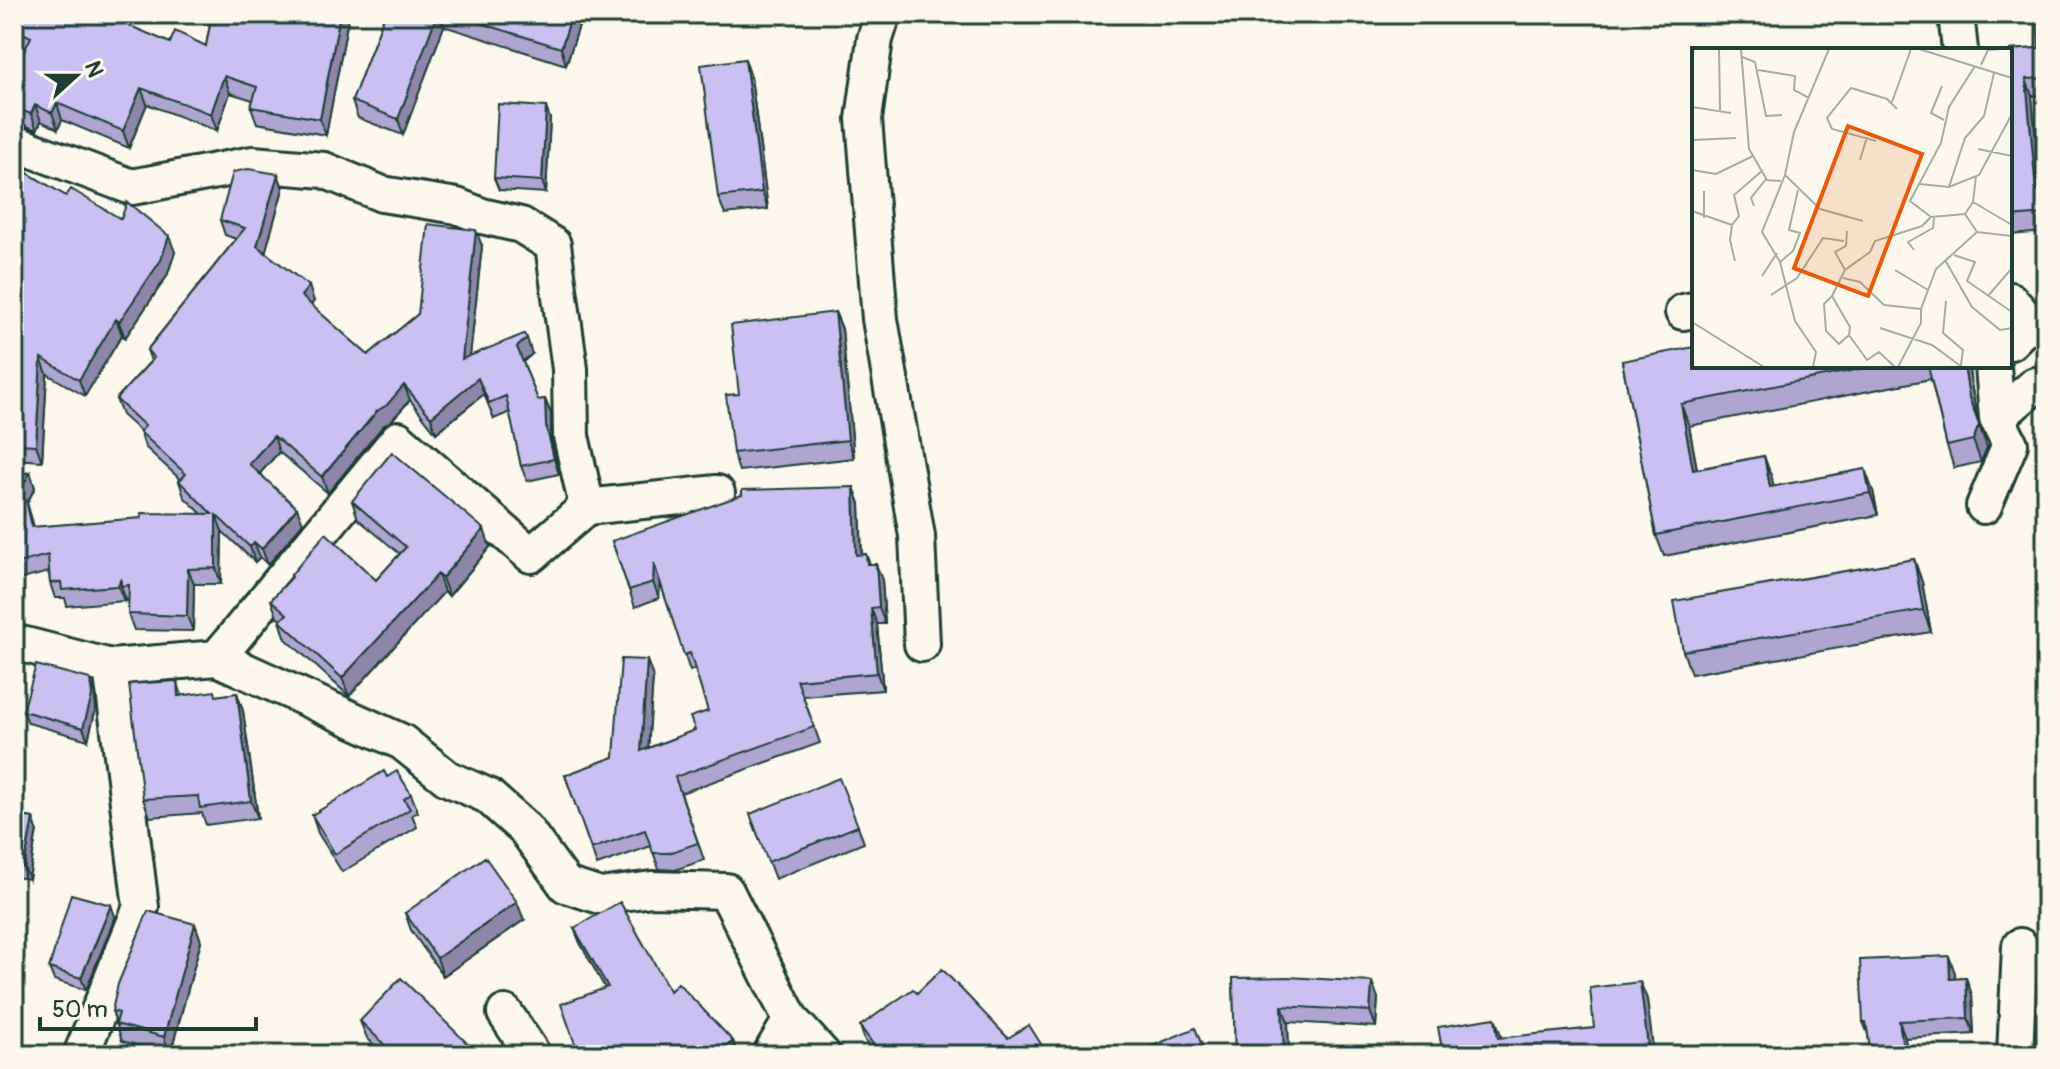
<svg xmlns="http://www.w3.org/2000/svg" width="2060" height="1069" font-family="Pangolin,sans-serif">
<rect width="100%" height="100%" fill="#fbf7ec"/>
<filter id="ink" filterUnits="userSpaceOnUse"><feTurbulence type="fractalNoise" baseFrequency=".0125" numOctaves="2"/><feDisplacementMap in="SourceGraphic" scale="16" xChannelSelector="R" yChannelSelector="G"/><feConvolveMatrix kernelMatrix="1 2 1 2 8 2 1 2 1" color-interpolation-filters="sRGB"/></filter>
<g filter="url(#ink)">
<g fill="none" stroke-linecap="round" stroke-linejoin="round">
<defs>
<path id="street" d="M883,14l-8,25 -11,80 16,200 37,217 5,108
M1956,14l4,36
M14,143l118,44 121,-23 71,6 58,24 75,12 25,10 39,9 32,20 17,124 1,67 16,71
M2010,300l22,25
M1683,312l11,-2
M2010,342l15,-15 21,-1
M1993,366l4,52
M1984,506l26,-62 -13,-26 38,-33
M14,642l97,25 106,-9 185,84 45,36 41,18 38,34 40,55 34,11 52,-7 74,2 65,129 32,35
M217,658l181,-219 133,116 56,-48 130,-14
M505,1013l28,42
M81,1055l60,-148 -30,-240
M770,1055l21,-35
M2015,1055l5,-109"/>
</defs>
<!-- street casing -->
<use href="#street" stroke="#1f3d34" stroke-width="40"/>
<!-- street -->
<use href="#street" stroke="#fbf7ec" stroke-width="34"/>
</g>
<!-- wall -->
<path fill="#aea5d0" stroke="#1f3d34" stroke-width="2" d="M14,14l102,3 -1,3 55,23 36,3 6,-32h137l-23,121 -69,-12 -6,-16 2,-7 -23,-7 -13,38 -70,-27 -18,44 -67,-28 -4,9 -17,-8 -4,9 -23,-9v-49l12,-24 -12,-6z
M385,14h198l-17,51 -122,-39 -41,109 -45,-17 -6,-17z
M2046,14v81l-14,1 9,94h5v42l-36,3v-185l29,-2z
M751,77l17,132 -43,5 -7,-17z
M550,119l-4,74 -47,-3 -5,-12z
M14,150l14,19 -2,3 40,24 109,56 -8,24 -42,62 -3,-3 -37,61 -38,-22 -5,87 -28,-2z
M278,174l5,15 -18,63 49,49 -3,4 57,50 50,-41 64,-68 -12,110 62,-2 -9,8 15,38 7,-1 6,15v26l8,34 -32,7 -6,-15 -11,-54 -16,7 -10,-25 -48,39 -26,-33 -18,20 -9,6 -55,67 -49,-41 -19,21 43,50 -35,42 -8,-8 -5,5 -33,-31 -1,53h-27l-1,47 -59,-1 -6,-16 1,-13h-2l-2,-4 -1,4 -57,5 -2,-8h-10l-5,-15 -1,-11 -35,9v-105l16,-4 5,16 -8,15 7,24 168,-13 -18,-17 -5,-16 2,-1 -36,-33 -5,-16 -18,-16 -6,-16 35,-38 -4,-11 89,-111 -11,-4 -5,-15z
M835,312l7,17 12,129 -115,13 -6,-18 6,-59z
M1622,361l72,5h280l-1,4 -4,1 8,48 10,28 -6,15 -27,6 -7,-22 -16,-67 -242,47 8,43 67,-13 10,31 99,4 5,24 -214,41 -8,-21z
M854,487l6,17 2,50h4l4,10 12,16 3,44h-8l6,66 -80,6 17,47 -139,50 23,67 -29,10 -16,-1 -8,-23 -54,19 -32,-90 49,-18 39,-80 -5,71 47,-18 13,-19 -13,-42 -5,2 -30,-89 -1,16 -24,9 -23,-66z
M352,501l138,46 -41,49 -5,-4 -95,104 -63,-57 -6,-18 1,-1 -4,-3 -6,-17 20,-23v-2l85,5 24,-26 -42,-35z
M1914,559l8,23 9,50 -240,42 -8,-23z
M94,691l2,17 -8,32 -60,-17 -5,-12z
M237,693l6,18 15,107 -52,7 -4,-12 -52,4 -7,-18 40,-103h34z
M387,777l24,17 7,18 -6,3 5,12 -75,45 -24,-39 -6,-18z
M750,814l108,12 6,17 -89,36z
M14,815l19,3 4,12 -8,49 -15,-2z
M111,905l4,12 -29,73 -32,-10 -5,-12z
M405,913l119,7 -81,56 -32,-46z
M195,924l6,17 -31,114 -48,-14 -10,-30z
M574,928l96,63 63,50 5,14h-159l26,-67 -25,-45z
M1955,973v6l11,-1 6,17 2,39 -69,4 2,17h-36l-3,-21 -5,-12z
M1233,978l145,20 -2,29 -88,-5 1,33h-54z
M917,993l91,45 40,17h-172l-11,-14 -5,-15z
M360,1021l117,34h-93l-17,-17z"/>
<!-- shaded-wall -->
<path fill="#8d86a9" stroke="#1f3d34" stroke-width="2" d="M105,14h10l1,3 -6,14z
M340,14h9l-23,121 -6,-16z
M437,14h3l4,12 -41,109 -5,-16z
M572,14h11l-17,51 -5,-17z
M745,59l6,18 17,132 -6,-17z
M224,76l6,17 -13,38 -6,-17z
M2026,79l6,17 10,111 -6,-17z
M141,88l6,16 -18,44 -6,-17z
M57,103l5,17 -4,9 -6,-16z
M35,105l6,16 -4,9 -6,-16z
M546,107l4,12 -4,74 -4,-12z
M22,154l6,15 -6,13 -6,-16z
M278,174l5,15 -20,72 -6,-15z
M476,230l6,16 -14,128 -6,-15z
M169,236l6,16 -8,24 -42,62 -6,-16z
M309,286l5,15 -8,11 -5,-16z
M835,312l7,17 12,129 -6,-18z
M116,319l6,16 -37,61 -6,-16z
M527,338l5,16 -10,8 -5,-15z
M41,358l6,16 -5,87 -6,-16z
M1964,366h3l2,5 8,49 -8,-22z
M478,378l6,16 -48,39 -5,-16z
M404,385l6,15 -18,20 -9,6 -55,67 -6,-16 55,-66z
M545,399l6,15v26l8,34 -5,-15 -8,-34z
M1681,404l8,22 12,65 -8,-21z
M1979,425l8,22 -6,15 -8,-22z
M274,436l5,16 -24,27 -6,-15z
M1764,456l8,22 6,31 -8,-22z
M1865,469l8,22 5,24 -8,-22z
M30,472l5,16 -8,15 11,39 -20,-48z
M854,487l6,17 2,67 -6,-16z
M297,508l6,15 -35,42 -6,-16z
M216,515l6,16 -1,53 -5,-16z
M484,529l6,18 -41,49 -7,-18z
M254,542l6,15 -5,5 -5,-15z
M1914,559l8,23 9,50 -8,-22z
M654,563l6,17 -1,18 -6,-16z
M876,564l6,16 3,44 -6,-17z
M188,569l6,15 -1,47 -6,-15z
M438,574l6,18 -95,104 -7,-18z
M121,578v8l4,11 -1,4 -6,-15z
M871,608l6,16 6,66 -6,-17z
M647,660l6,17 -6,90 -6,-16z
M90,679l4,12 2,17 -8,32 -5,-12z
M177,681l6,17 -5,-2z
M237,693l6,18 15,107 -7,-17z
M33,818l4,12 -8,49 -5,-12z
M517,902l7,18 -81,56 -6,-18z
M111,905l4,12 -29,73 -5,-12z
M195,924l6,17 -31,114 -6,-18z
M1949,956l6,17 1,23 -6,-17z
M1966,978l6,17 2,39 -6,-16z
M1372,982l6,16 -2,29 -6,-16z
M1640,982l7,17 7,56h-5z
M1282,1006l6,16 1,33h-5z
M1495,1018l6,17 3,20 -6,-17z
M1899,1021l6,17 2,17h-3z
M733,1041l5,14h-12l-2,-6z"/>
<!-- building -->
<path fill="#cac0f2" stroke="#1f3d34" stroke-width="2" d="M14,14h91l-1,1 66,28 5,-12 31,15 6,-32h128l-20,105 -69,-12 6,-20 -33,-11 -13,38 -70,-26 -18,43 -66,-28 -5,10 -17,-8 -4,9 -17,-6v-36l17,-35 -17,-8z
M385,14h52l-39,105 -46,-18z
M451,14h121l-11,34z
M2037,14h9v64l-20,1 10,111h10v24l-36,3v-167l29,-2z
M745,59l17,133 -44,5 -17,-132z
M498,104l48,3 -4,74 -48,-3z
M14,150l8,4 -6,12 50,30 5,-7 50,30 6,-17 42,34 -8,24 -42,62 -3,-3 -37,61 -38,-22 -5,87 -22,-1z
M248,169l30,5 -21,72 52,40 -8,10 67,59 50,-41 10,-90 48,6 -14,129 62,-25 3,4 -10,9 21,53 7,-1 1,26 8,34 -33,7 -15,-70 -17,7 -11,-25 -47,39 -27,-32 -17,20 -10,6 -55,66 -48,-41 -25,28 48,44 -35,41 -8,-7 -4,5 -34,-32v53l-28,1 -1,47 -59,-2 1,-29 -8,1v-8l-3,8 -56,4 -1,-8 -11,1 -2,-28 -34,9v-88l16,-4 -12,22 8,6 6,27 109,-9v-5l71,1 -33,-33 7,-7 -46,-42 5,-6 -29,-27 38,-41 -7,-8 98,-122 -25,-8 13,-48z
M835,312l13,128 -115,13 -7,-58 13,-1 -8,-69z
M1694,347v19h182l-195,38 12,66 71,-14 6,31 95,-18 5,24 -214,42 -34,-174z
M1928,366h36l5,32 10,27 -6,15 -26,6z
M392,452l92,77 -42,49 -4,-4 -96,104 -62,-57 7,-7 -16,-14 21,-23 -1,-2 35,-42 50,47 30,-33 -54,-46z
M854,487l2,68 10,-1 1,10h9l3,43 -8,1 6,65 -80,7 17,47 -139,50 23,66 -29,10h-16l-8,-23 -54,19 -26,-74 49,-18 7,-98 26,1 -6,91 54,-21 -5,-13 18,-6 -18,-58 -6,2 -30,-92 -1,19 -24,8 -17,-49 130,-46v-5z
M1914,559l9,51 -240,41 -9,-50z
M36,665l54,14 2,17 -9,32 -60,-17z
M177,681l1,15 37,-5 1,5 21,-3 14,108 -51,7 -2,-12 -55,3 -14,-115z
M384,771l3,6 10,-6 14,23 -7,5 6,10 -75,45 -23,-39z
M839,778l19,48 -90,36 -18,-48z
M14,815l19,3 -9,49 -10,-2z
M485,857l32,45 -80,56 -32,-45z
M71,894l40,11 -30,73 -32,-10z
M620,902l50,89 8,-8 55,58 -9,8 6,6h-151l-18,-51 47,-17 -34,-59z
M148,911l47,13 -31,113 -48,-13 3,-11 -7,-2 6,-27z
M1949,956l1,23 16,-1 2,40 -69,3 5,34h-33l-5,-33h-3l-3,-62z
M942,969l66,69 21,-13 19,30h-167l-21,-29 53,-37 4,4z
M1288,977l84,5 -2,29 -88,-5 2,49h-49l-2,-77z
M401,978l74,73 -3,4h-77l-35,-34z
M1640,982l9,73h-206l-5,-28 57,-9 3,20 96,-10 -4,-40z
M1195,1028l11,27h-75z
M14,1045l34,10h-34z"/>
</g>
<!-- overview -->
<g transform="translate(1692 48)">
<rect width="320" height="320" fill="#fbf7ec"/>
<path fill="none" stroke="#a3ada2" stroke-width="2" d="M27,1l1,61M49,1l8,100 18,31 14,1M227,1l93,29M50,9l13,5 11,54 16,-1M289,17l7,-15 13,-1M66,22l37,6 -1,14 15,8M250,38l-11,27 13,7M200,54l19,-53M0,59l39,6M0,92l44,-2M184,93l-44,-12 -5,-11 24,-30 36,11 10,10M286,101l34,7M168,112l7,-23M0,122l24,4 37,-18M93,127l35,34 43,12M228,136l29,3 30,-12 33,-61M257,139l16,-49 19,-22 10,-43M12,143v27M281,154l3,-26M62,158l-3,-8 15,-19M0,163l40,14M273,166l8,-12 39,23M239,169l-21,-16 31,-58 8,-36 26,-41M222,202l-6,-8 25,-14 1,-10M262,207l21,7 -8,19 45,31M253,212l27,47 28,23 12,-2M43,213l-5,-21 2,-15 7,-9 -5,-21 29,-25M88,214l13,-11 7,-18 -11,-3 9,-40M153,222l-10,-18 11,-6 1,-15M203,222l33,20M70,228l15,-23M151,230l17,4 24,23 37,4M79,247l26,-17 26,-40 21,3M140,248l-8,8 2,27 13,13 10,-9M296,248l24,-28M254,253l-3,32 20,17 -2,15M0,274l72,45M188,280l52,17 30,22M121,319l3,-15 -21,-31 -15,-59 -18,-30 23,-57 9,-43 35,-83M203,319l-16,-15 -12,8 -18,-25 1,-8 -18,-31 13,-26 25,-18 5,-11 47,-15 9,-9 34,-3 12,18M206,319l23,-44v-14l15,-40 41,-37 35,4"/>
<path fill="#e8590c" fill-opacity="0.15" stroke="#e8590c" stroke-width="4" d="M156,78l74,28 -54,142 -74,-28z"/>
<rect width="320" height="320" fill="none" stroke="#1f3d34" stroke-width="4"/>
</g>
<!-- margin -->
<rect width="2060" height="1069" fill="none" stroke="#fbf7ec" stroke-width="48"/>
<rect x="24" y="24" width="2012" height="1021" fill="none" stroke="#1f3d34" stroke-width="3" filter="url(#ink)"/>
<!-- north arrow -->
<g transform="translate(76 76) rotate(69)" stroke="#fbf7ec" stroke-width="6" paint-order="stroke">
<path d="M0-6L14 30L0 20L-14 30Z" fill="#1f3d34"/>
<text y="-12" font-size="22" font-weight="bold" text-anchor="middle" fill="#1f3d34">N</text>
</g>
<!-- scale -->
<path d="M40 1017v12h216v-12" fill="none" stroke="#1f3d34" stroke-width="4"/>
<text x="52" y="1017" font-size="24" fill="#1f3d34" stroke="#fbf7ec" stroke-width="6" paint-order="stroke">50 m</text>
</svg>
